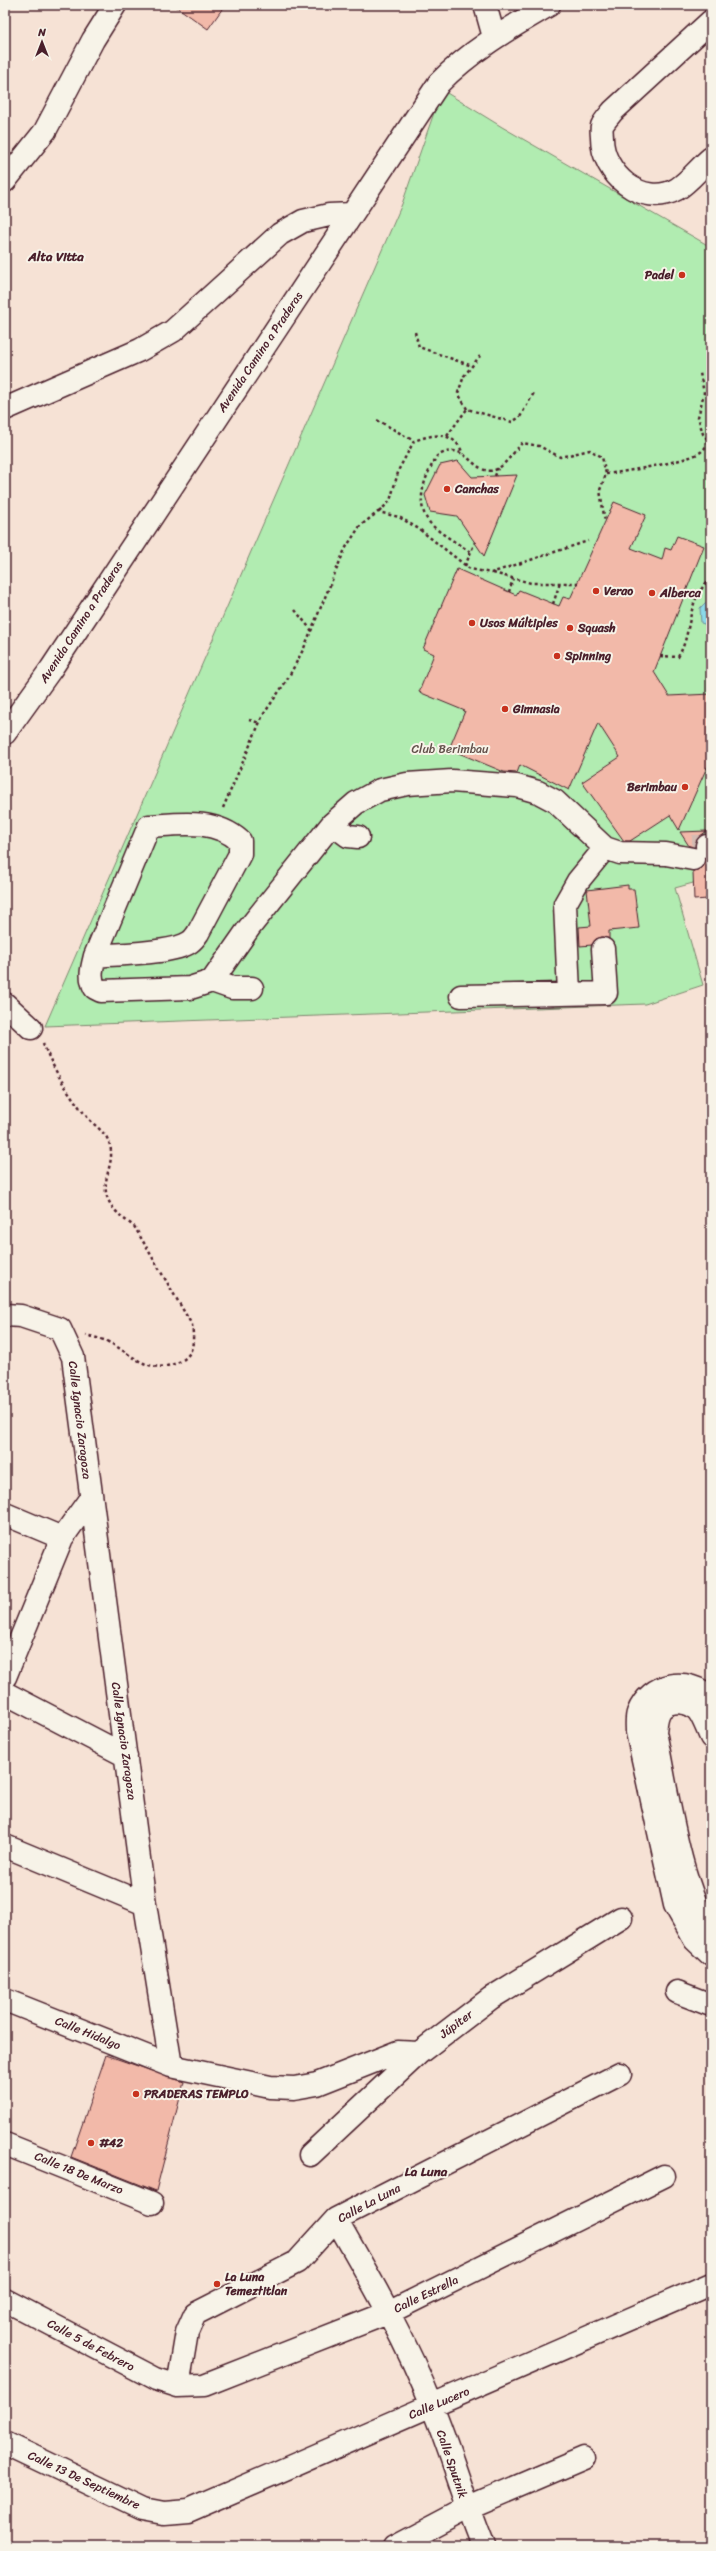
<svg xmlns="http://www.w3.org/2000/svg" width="716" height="2551" font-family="Sriracha,sans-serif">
<rect width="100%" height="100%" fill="#f6e2d5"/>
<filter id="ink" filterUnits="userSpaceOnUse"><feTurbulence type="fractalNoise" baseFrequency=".025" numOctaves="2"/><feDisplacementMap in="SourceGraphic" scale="8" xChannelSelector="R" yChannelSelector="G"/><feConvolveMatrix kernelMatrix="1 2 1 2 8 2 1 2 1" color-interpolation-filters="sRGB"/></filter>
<g filter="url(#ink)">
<!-- green -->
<path fill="#b1ecb1" stroke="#7e866e" d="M442,90l60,37 209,120v631l-36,10 28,97 -58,19 -600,22 357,-822z"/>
<!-- water -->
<path fill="#8bd9e9" stroke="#718f9d" d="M705,603h6l-1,23 -9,-3 -1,-15z"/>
<!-- building -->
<path fill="#f2b9a9" stroke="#4a1f2b" d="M174,5h51l-17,24z
M458,461l14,16 45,-2 -33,81 -27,-40 -27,-4 -5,-17 15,-30z
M614,502l32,13 -15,33 31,12 3,-12 6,2 6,-14 27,10 -50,126 15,24 42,-2v73h-4l-28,63 -9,-15 -40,26h-6l-42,-59 38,-25 -22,-34 -29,67 -49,-25 -3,8 -13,-1 -55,-23 16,-38 -46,-19 15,-38 -11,-5 34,-80 59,26 3,-5 40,16 4,-9 7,2z
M707,831l-11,8 -1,8 -6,-1 -9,-14z
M705,858h2l1,41 -14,1 -1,-29 9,-4z
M628,885v4h6l5,39 -30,3v8l-7,-2 -6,2 -4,6 -12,1 -1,-19 12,-1 -4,-36z
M106,2055l78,27 -28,109 -85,-34z"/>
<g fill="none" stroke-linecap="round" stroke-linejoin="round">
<!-- minor-tunnel -->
<path stroke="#d4bbb3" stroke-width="22" stroke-dasharray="22 11" stroke-linecap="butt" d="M692,846h15"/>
<defs>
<path id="minor" d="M485,5l9,32
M711,21l-98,90c-3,4 -9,10 -11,15 -1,3 0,9 0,12 0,35 40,71 75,51 12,-7 23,-22 34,-31
M5,181l40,-50 48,-91 22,-35
M5,409l135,-59 33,-19 107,-97 23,-13 26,-6 23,-1
M5,733l46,-64 388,-586c32,-33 71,-55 110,-78
M332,824l16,12 10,1
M707,846h4
M95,956c22,-2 78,-2 95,-14 3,-2 6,-6 8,-9l42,-79v-13c-26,-23 -60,-17 -91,-15l-54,130c-3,12 -6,21 0,32l6,3 89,-3 22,-7 37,-53 83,-104 24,-21 24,-13 27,-6 45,-3 65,5 21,6 17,9 50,47 15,5 46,1 27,5
M212,981l20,7h20
M569,993l-4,-89 13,-23 27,-33
M461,996l145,-3 -3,-44
M5,1004l26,24
M5,1315l16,1 39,13 13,28 72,547 26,162
M5,1514l57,24
M5,1677l57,-139 28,-39
M5,1693l121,63
M711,1698c-23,-22 -61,-16 -73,15 -2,5 -1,13 -1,19l38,173 20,35 16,15
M711,1737c-4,-8 -7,-18 -12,-25 -8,-11 -27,-13 -37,-4 -6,6 -6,16 -7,24 10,46 26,165 56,196
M5,1846l140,58
M677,1992l34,13
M5,2000l166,66 99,21 24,1 23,-4 81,-32 21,1
M5,2144l147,59
M310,2155l109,-102 72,-55 130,-80
M336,2219c35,61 70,121 96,187 19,46 32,94 51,140
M5,2300l151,79 22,7 26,-1 186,-73 274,-136
M178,2386l9,-54 8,-18 102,-52 39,-43 284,-145
M5,2443l138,66 21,4 24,-2 523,-227
M395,2546l72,-38 117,-50"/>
</defs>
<!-- minor casing -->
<use href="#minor" stroke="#4a1f2b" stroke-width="25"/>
<!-- path -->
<path stroke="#4a1f2b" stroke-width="2.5" stroke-dasharray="3 3" stroke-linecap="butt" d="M415,332l4,15 53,19
M467,409l-9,-16 6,-17 16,-20
M377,420l37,21
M447,436l20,-27 45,13 8,-5 15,-26
M606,474c17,-2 86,-13 96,-23 3,-2 5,-7 7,-10l-6,-7 -5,-17 6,-24 -4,-20
M495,476l3,-8
M379,512l11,-11 9,-32 15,-28c19,-7 40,-11 49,13
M470,552c-12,-9 -30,-18 -40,-29 -17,-20 -4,-49 7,-67 4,-2 10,-5 15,-5 17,-1 27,29 47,17 8,-6 16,-17 23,-25l17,3 21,11 30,-7 12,7 4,17 -6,16 5,32
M465,566l10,-24
M493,573l38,10h47
M509,592l4,-14
M553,604l7,-21
M295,610l17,21
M660,656l18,1c16,-27 6,-54 33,-79
M249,720l11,3
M223,808l40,-93 24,-35 17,-32 41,-99 15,-23 18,-14 21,5 20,12 51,40 21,4 97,-32
M43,1043c11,28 26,52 45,75 6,7 15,13 19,20 17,31 -28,52 27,88l58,99c2,14 3,30 -13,37 -33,15 -47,-10 -75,-22 -6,-2 -12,-3 -18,-5"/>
<!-- minor -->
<use href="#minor" stroke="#f7f3e8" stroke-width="22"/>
</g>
</g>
<!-- markers -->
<g fill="#c8321e" stroke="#f7f3e8" stroke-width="1.5">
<circle cx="682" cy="275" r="4"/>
<circle cx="447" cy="489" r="4"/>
<circle cx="596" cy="591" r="4"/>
<circle cx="652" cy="593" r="4"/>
<circle cx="472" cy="623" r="4"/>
<circle cx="570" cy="628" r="4"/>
<circle cx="557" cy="656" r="4"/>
<circle cx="505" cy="709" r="4"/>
<circle cx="685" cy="787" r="4"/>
<circle cx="136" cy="2094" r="4"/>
<circle cx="91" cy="2143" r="4"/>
<circle cx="217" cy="2284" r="4"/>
</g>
<g text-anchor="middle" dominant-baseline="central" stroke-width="4" stroke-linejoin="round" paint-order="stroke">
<!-- poi labels -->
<g font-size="12" font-weight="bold" fill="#4a1f2b" stroke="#f7f3e8" text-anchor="start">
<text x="674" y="275" text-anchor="end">Padel</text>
<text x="455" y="489">Canchas</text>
<text x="604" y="591">Verao</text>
<text x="660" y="593">Alberca</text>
<text x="480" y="623">Usos Múltiples</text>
<text x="578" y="628">Squash</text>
<text x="565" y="656">Spinning</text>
<text x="513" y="709">Gimnasia</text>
<text x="677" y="787" text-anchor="end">Berimbau</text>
<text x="144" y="2094">PRADERAS TEMPLO</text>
<text x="99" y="2143">#42</text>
<text x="225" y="2277">La Luna<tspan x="225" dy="14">Temeztitlan</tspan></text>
</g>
<!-- street labels -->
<g font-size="12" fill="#4a1f2b" stroke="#f7f3e8">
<text transform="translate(260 352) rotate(-56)">Avenida Camino a Praderas</text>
<text transform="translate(81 622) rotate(-57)">Avenida Camino a Praderas</text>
<text transform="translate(80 1420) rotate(83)">Calle Ignacio Zaragoza</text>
<text transform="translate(124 1741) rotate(82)">Calle Ignacio Zaragoza</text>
<text transform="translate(456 2024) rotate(-37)">Júpiter</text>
<text transform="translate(88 2033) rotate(22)">Calle Hidalgo</text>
<text transform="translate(79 2173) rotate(22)">Calle 18 De Marzo</text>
<text transform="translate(369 2203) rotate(-28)">Calle La Luna</text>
<text transform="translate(426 2294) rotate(-26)">Calle Estrella</text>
<text transform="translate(91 2345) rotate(28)">Calle 5 de Febrero</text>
<text transform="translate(439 2403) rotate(-23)">Calle Lucero</text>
<text transform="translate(452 2464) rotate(71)">Calle Sputnik</text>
<text transform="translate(84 2480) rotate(25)">Calle 13 De Septiembre</text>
</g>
<!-- park labels -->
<g font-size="12" fill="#64524c" stroke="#f7f3e8">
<text x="450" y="749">Club Berimbau</text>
</g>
<!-- neighbourhood labels -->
<g font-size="13" font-weight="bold" fill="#4a1f2b" stroke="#f7f3e8">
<text x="56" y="256">Alta Vitta</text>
<text x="426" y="2171">La Luna</text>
</g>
</g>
<!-- margin -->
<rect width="716" height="2551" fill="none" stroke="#f7f3e8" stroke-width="20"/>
<rect x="10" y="10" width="696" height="2531" fill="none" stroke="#4a1f2b" stroke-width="1.5" filter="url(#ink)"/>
<!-- north arrow -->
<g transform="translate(42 42)" stroke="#f7f3e8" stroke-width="3" paint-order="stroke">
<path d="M0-3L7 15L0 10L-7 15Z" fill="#4a1f2b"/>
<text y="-6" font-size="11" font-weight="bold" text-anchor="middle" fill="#4a1f2b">N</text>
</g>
</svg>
